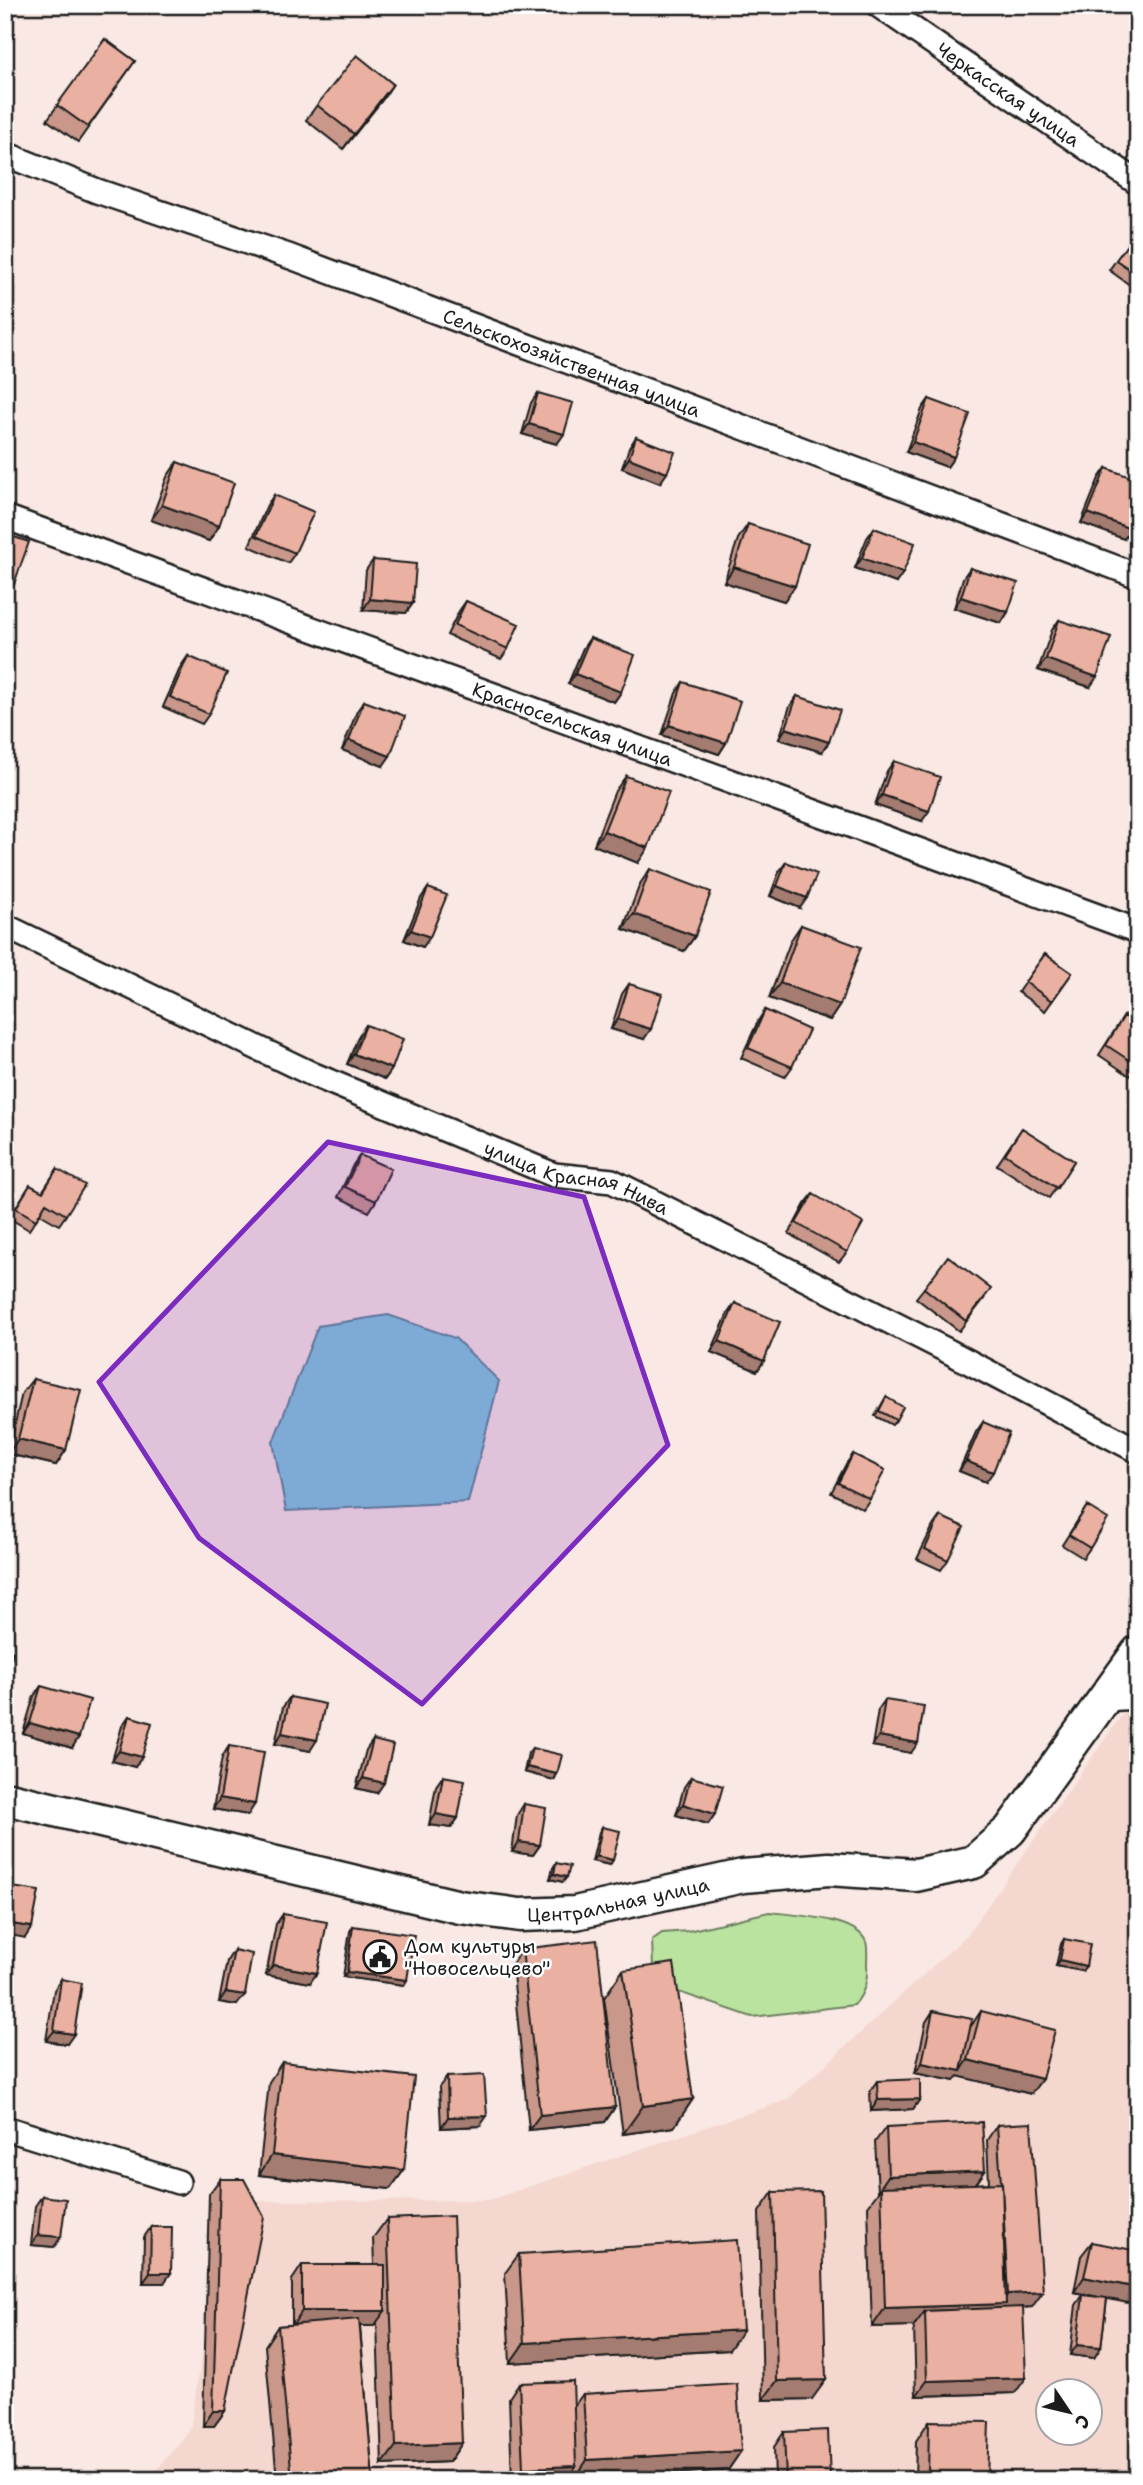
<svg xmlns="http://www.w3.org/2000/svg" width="1143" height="2485" font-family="'Shantell Sans',sans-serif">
<rect width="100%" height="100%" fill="#f9e8e3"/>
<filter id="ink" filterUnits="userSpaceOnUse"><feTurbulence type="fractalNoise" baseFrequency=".0143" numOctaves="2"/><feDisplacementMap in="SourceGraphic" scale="14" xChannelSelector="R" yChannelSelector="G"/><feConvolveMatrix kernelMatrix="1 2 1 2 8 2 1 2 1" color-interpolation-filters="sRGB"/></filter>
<g filter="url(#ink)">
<!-- built -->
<path fill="#f4d8d0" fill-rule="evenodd" d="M1138,1692v788h-990l42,-50 36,-229 263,-1 298,-100 180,-165zM1048,2390h42v42h-42z"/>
<!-- green -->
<path fill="#bbe3a0" stroke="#6c805e" stroke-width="2" d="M769,1912c23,3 88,5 97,30 2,6 1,16 1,22 1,15 -3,30 -13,41l-102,12 -85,-29 -14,-20 -1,-28 10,-7 26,-2z"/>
<!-- water -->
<path fill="#7ecbdc" stroke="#57858f" stroke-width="2" d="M388,1315l67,23 44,43 -31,121 -182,9 -13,-69 45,-116z"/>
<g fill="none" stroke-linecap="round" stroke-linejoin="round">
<defs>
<g id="street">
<path id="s1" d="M878,5l260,178"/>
<path id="s2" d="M5,154l92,37 194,66 847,319"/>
<path id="s3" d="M5,517c377,139 756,274 1133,414"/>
<path id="s4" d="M5,926l309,149 240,100 58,6 334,169 192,101"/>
<path d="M1105,1699l33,-2"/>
<path d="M5,2128l173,54"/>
</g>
<g id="secondary">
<path id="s5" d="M5,1798l455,109 60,8 55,-2 168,-37 86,-7 87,6 58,-13 36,-32 128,-178"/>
</g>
</defs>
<!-- street casing -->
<use href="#street" stroke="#1c1c1c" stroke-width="28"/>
<!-- secondary casing -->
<use href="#secondary" stroke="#1c1c1c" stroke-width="37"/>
<!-- street -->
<use href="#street" stroke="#fff" stroke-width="23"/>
<!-- secondary -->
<use href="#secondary" stroke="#fff" stroke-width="32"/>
</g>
<!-- wall -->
<path fill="#c9988b" stroke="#1c1c1c" stroke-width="2" d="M105,39l30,22 -57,81 -31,-22z
M383,99l-40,50 -37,-29 11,-15z
M1138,230v61l-29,-21z
M538,393l19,51 -35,-10 9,-31z
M929,399l25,58 -7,10 -41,-15 16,-43z
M636,437l24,46 -38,-15 7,-20z
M177,462l42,64 -10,15 -58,-21 16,-43z
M1106,468l18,71 -43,-16 18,-45z
M274,495l21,58 -7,10 -39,-17 18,-41z
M748,524l47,62 -11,15 -60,-19 14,-43z
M874,528l22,55 -41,-15 12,-30z
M373,560l40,43 -7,10 -43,-3 3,-40z
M970,568l38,44 -7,11 -47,-15 9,-30z
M466,601l42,48 -7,10 -54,-24 12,-24z
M1059,620l31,67 -52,-17 14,-40z
M590,638l31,54 -7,10 -46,-18 15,-36z
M188,656l21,58 -7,10 -39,-17 18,-41z
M683,682l43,61 -7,11 -57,-19 14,-42z
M797,696l25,56 -43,-13 11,-33z
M364,701l19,65 -41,-16 15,-39z
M894,761l28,60 -47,-16 12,-34z
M626,776l12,87 -44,-18 21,-54z
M786,862l14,46 -30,-12 9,-24z
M650,869l45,67 -11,15 -61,-22 17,-45z
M428,888l-5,59 -19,-7 17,-42z
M801,925l39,80 -10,15 -61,-22 22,-58z
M1045,954l27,19 -27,38 -27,-19z
M629,984l15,55 -33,-10 11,-35z
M765,1010l27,57 -7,10 -44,-19 17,-37z
M1124,1016l14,50 -8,10 -31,-21z
M366,1025l26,44 -7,10 -38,-15 12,-29z
M1022,1128l52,33 -25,37 -52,-33z
M360,1155l16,46 -7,11 -31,-15 15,-32z
M57,1169l9,46 -7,10 -19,-11 -11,16 -20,-12 21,-33 12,7z
M813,1194l34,58 -8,10 -50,-28 16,-30z
M924,1288l60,11 -25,32 -43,-33z
M735,1303l29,58 -7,10 -46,-19 17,-39z
M33,1379l33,71 -10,15 -48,-11 14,-61z
M886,1397l10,23 -4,5 -17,-9z
M983,1422l3,60 -27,-11 17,-39z
M853,1454l17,45 -7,10 -32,-16 15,-29z
M1087,1506l3,42 -7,10 -21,-13z
M940,1516l8,44 -7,10 -24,-11 16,-33z
M41,1686l31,62 -49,-15 11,-37z
M290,1697l20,54 -35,-7 8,-37z
M885,1700l26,53 -39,-7 6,-36z
M129,1716l6,51 -23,-6 10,-35z
M373,1740l4,53 -21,-5 10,-38z
M229,1746l19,69 -35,-6 9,-52z
M532,1748l25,26 -3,6 -30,-8 4,-19z
M443,1776l15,42 -7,10 -22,-3 7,-39z
M691,1777l24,37 -7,10 -32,-9 8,-28z
M524,1804l16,41 -7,10 -21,-3 5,-37z
M602,1827l8,38 -18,-4 7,-29z
M556,1863l7,19 -13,-3 3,-11z
M283,1914l27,69 -44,-8 10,-51z
M353,1926l54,54 -3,5 -61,-8 7,-46z
M1064,1939l18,32 -26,-5 5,-22z
M522,1949l93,158 -10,15 -76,8 -17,-166z
M234,1950l3,55 -18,-3 8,-41z
M623,1970l70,129 -19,28 -51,7 -19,-136z
M61,1979l6,65 -21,-3 8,-51z
M933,2011l38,15 10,-15 50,83 -73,-18 -4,5 -39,-8 11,-51z
M282,2062l122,108 -14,19 -131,-14 10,-93z
M447,2077l33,49 -39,2 -2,-41z
M877,2081l43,18 -7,10 -42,2 -1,-20z
M997,2125l35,182 -14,1 -3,85 -99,3 -2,-70 -42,1 -4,-121 11,-15h-1l-3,-49 11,-15 99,44 -9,13 13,-1 -2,-43z
M220,2179l5,232 -11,15h-11l6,-232z
M773,2192l39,207 -49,1 -4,-188z
M42,2196l12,51 -23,-2 4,-39z
M387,2219l75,224 -13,19 -67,3 -5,-142 -3,3h-14l13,154h-96l-12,-134 13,-20 14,-1v-45l10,-15h72l-1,-27z
M151,2227l13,56h-21l1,-46z
M1092,2242l15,57 -6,48 -7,11 -24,-3 6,-50 7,-10 18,2 -27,-5 7,-36z
M519,2254l210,96 -219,13 -5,-90z
M519,2383l55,23 9,-12 158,57 -13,19 -151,10h-3l-1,-9 -6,9h-55l-3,-82z
M929,2421l58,59h-72l1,-39z
M784,2432l46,48h-55l-1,-33z"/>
<!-- shaded-wall -->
<path fill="#a47c71" stroke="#1c1c1c" stroke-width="2" d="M393,84l-10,15 -40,50 11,-15z
M529,424l35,10 -7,10 -35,-10z
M913,442l41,15 -7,10 -41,-15z
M629,458l38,15 -7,10 -38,-15z
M162,505l57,21 -10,15 -58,-21z
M1088,513l43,16 -7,10 -43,-16z
M862,558l41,15 -7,10 -41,-15z
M734,567l61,19 -11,15 -60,-19z
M5,581l9,3 -7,10h-2z
M961,597l47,15 -7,11 -47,-15z
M370,599l43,4 -7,10 -43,-3z
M1046,659l51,18 -7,10 -52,-17z
M575,674l46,18 -7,10 -46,-18z
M669,725l57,18 -7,11 -57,-19z
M786,728l43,14 -7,10 -43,-13z
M349,740l41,16 -7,10 -41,-16z
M882,795l47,16 -7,10 -47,-16z
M604,831l44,17 -10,15 -44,-18z
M777,886l30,12 -7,10 -30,-12z
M634,914l61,22 -11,15 -61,-22z
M411,930l19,7 -7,10 -19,-7z
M780,983l60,22 -10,15 -61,-22z
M618,1019l33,10 -7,10 -33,-10z
M354,1054l38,15 -7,10 -38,-15z
M719,1341l45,20 -7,10 -46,-19z
M18,1439l48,11 -10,15 -48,-11z
M966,1461l27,11 -7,10 -27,-11z
M30,1723l49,14 -7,11 -49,-15z
M282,1733l35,7 -7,11 -35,-7z
M879,1736l39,7 -7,10 -39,-7z
M119,1751l23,6 -7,10 -23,-6z
M527,1767l30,7 -3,6 -30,-8z
M363,1778l21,5 -7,10 -21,-5z
M220,1798l35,6 -7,11 -35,-6z
M683,1804l32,10 -7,10 -32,-9z
M436,1814l22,4 -7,10 -22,-3z
M519,1842l21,3 -7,10 -21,-3z
M596,1856l17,4 -3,5 -18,-4z
M554,1874l13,3 -4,5 -13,-3z
M5,1923l27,4 -7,11 -20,-4z
M1060,1960l26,6 -4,5 -26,-5z
M273,1965l44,8 -7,10 -44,-8z
M347,1972l60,8 -3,5 -61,-8z
M226,1992l19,3 -8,10 -18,-3z
M54,2031l20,3 -7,10 -21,-3z
M968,2060l74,19 -11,15 -73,-18 -4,5 -39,-8 7,-10 39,8z
M693,2099l-19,28 -51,7 20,-28z
M920,2099l-7,10 -42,2 7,-11z
M615,2107l-10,15 -76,8 11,-15z
M487,2116l-7,10 -39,2 7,-11z
M272,2155l132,15 -14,19 -131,-14z
M985,2171l-11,15 -93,1 -3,4 10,-15z
M38,2235l23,2 -7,10 -23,-2z
M150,2273h21l-7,10h-21z
M1084,2277l54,11v17l-64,-13z
M1043,2292l-11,15 -29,2 -78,2 -11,15 -42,1 13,-19 116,-4 7,-10z
M302,2311h83l-11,15h-82z
M743,2330l-14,20 -219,13 14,-20z
M1077,2345l24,2 -7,11 -24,-3z
M1026,2378l-11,15 -99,3 11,-15z
M826,2380l-14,19 -49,1 14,-19z
M213,2411h12l-11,15h-11z
M462,2443l-13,19 -67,3 14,-19z
M741,2451l-13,19 -154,10 13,-20z
M576,2466l-9,14h-52l8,-12z"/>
<!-- building -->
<path fill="#eab1a2" stroke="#1c1c1c" stroke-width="2" d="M105,39l30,22 -47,66 -31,-22z
M357,55l36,29 -39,50 -37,-29z
M1138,230v45l-22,-15z
M538,393l35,10 -9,31 -35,-10z
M929,399l41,15 -16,43 -41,-15z
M636,437l39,15 -8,21 -38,-15z
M177,462l57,21 -15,43 -57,-21z
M1106,468l32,12v31l-7,18 -43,-16z
M274,495l40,17 -19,41 -39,-17z
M748,524l60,20 -13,42 -61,-19z
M874,528l41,15 -12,30 -41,-15z
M5,534l24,8 -15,42 -9,-3z
M373,560l43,4 -3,39 -43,-4z
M970,568l48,15 -10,29 -47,-15z
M466,601l53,23 -11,25 -53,-24z
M1059,620l52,17 -14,40 -51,-18z
M590,638l45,17 -14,37 -46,-18z
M188,656l39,17 -18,41 -39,-17z
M683,682l57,19 -14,42 -57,-18z
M797,696l43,14 -11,32 -43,-14z
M364,701l41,15 -15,40 -41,-16z
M894,761l46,16 -11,34 -47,-16z
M626,776l43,16 -21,56 -44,-17z
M786,862l31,12 -10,24 -30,-12z
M650,869l61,23 -16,44 -61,-22z
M428,888l19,7 -17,42 -19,-7z
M801,925l60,22 -21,58 -60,-22z
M1045,954l27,19 -20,28 -27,-19z
M629,984l33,10 -11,35 -33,-10z
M765,1010l44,20 -17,37 -44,-19z
M1124,1016l14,8v42l-32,-21z
M366,1025l37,14 -11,30 -38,-15z
M1022,1128l52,33 -17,27 -52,-34z
M360,1155l31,14 -15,32 -31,-14z
M57,1169l28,16 -19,30 -20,-12 -10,17 -20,-12 14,-23 13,7z
M813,1194l50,29 -16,29 -51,-29z
M948,1256l43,33 -25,32 -42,-33z
M735,1303l45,19 -16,39 -45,-20z
M33,1379l48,11 -15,60 -48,-11z
M886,1397l17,10 -7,13 -17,-9z
M983,1422l26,11 -16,39 -27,-11z
M853,1454l32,16 -15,29 -32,-16z
M1087,1506l21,13 -18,29 -21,-13z
M940,1516l24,11 -16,33 -23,-11z
M5,1650l8,2 -8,35z
M41,1686l49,14 -11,37 -49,-14z
M290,1697l35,7 -8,36 -35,-7z
M885,1700l39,6 -6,37 -39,-7z
M129,1716l23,7 -10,34 -23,-6z
M373,1740l20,5 -9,38 -21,-5z
M229,1746l35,6 -9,52 -35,-6z
M532,1748l30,7 -5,19 -30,-7z
M443,1776l22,4 -7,38 -22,-4z
M691,1777l32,9 -8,28 -32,-10z
M524,1804l22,4 -6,37 -21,-3z
M602,1827l18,4 -7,29 -17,-4z
M556,1863l14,3 -3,11 -13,-3z
M5,1886l34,5 -7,36 -27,-4z
M283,1914l44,8 -10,51 -44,-8z
M353,1926l61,9 -7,45 -60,-8z
M1064,1939l26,5 -4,22 -26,-6z
M597,1940l18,167 -75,8 -18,-166z
M234,1950l18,4 -7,41 -19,-3z
M674,1963l19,136 -50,7 -20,-136z
M61,1979l21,4 -8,51 -20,-3z
M933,2011l39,8 -11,52 -39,-8z
M981,2011l74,19 -13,49 -74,-19z
M282,2062l132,15 -10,93 -132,-15z
M484,2075l3,41 -39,1 -1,-40z
M920,2079v20l-42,1 -1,-19z
M982,2122l3,49 -97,5 -2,-49z
M1031,2123l12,169 -35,2 -4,-72 -2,-39h-1l-4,-58z
M5,2144h4l-2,23h-2z
M220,2179h24l20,38 -39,194h-12z
M1002,2183l4,121 -121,4 -4,-121z
M821,2191l5,189 -49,1 -4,-189z
M42,2196l24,3 -5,38 -23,-2z
M453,2216l9,227 -66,3 -9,-227z
M151,2227h21l-1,46h-21z
M737,2240l6,90 -219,13 -5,-89z
M1092,2242l46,9v37l-54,-11z
M302,2265h83v46h-83z
M1083,2295l24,3 -6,49 -24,-2z
M1023,2307l3,71 -99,3 -2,-70z
M359,2319l14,161h-81l-14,-154z
M573,2381l3,85 -53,2 -4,-85z
M737,2384l4,67 -154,9 -4,-66z
M929,2421l60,1 -2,58h-59z
M828,2430l2,50h-44l-2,-48z"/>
</g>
<!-- marked area -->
<path fill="#7b2cbf" fill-opacity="0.2" stroke="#7b2cbf" stroke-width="5" stroke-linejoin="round" d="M328,1142l256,55 84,248 -246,259 -223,-166 -100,-156z"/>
<!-- icons -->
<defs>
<symbol id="civic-ring" viewBox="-11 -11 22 22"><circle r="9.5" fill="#fff" stroke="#1c1c1c" stroke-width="1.5"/><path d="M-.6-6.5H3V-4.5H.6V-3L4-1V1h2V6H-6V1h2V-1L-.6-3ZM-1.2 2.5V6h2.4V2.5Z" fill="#1c1c1c"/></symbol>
</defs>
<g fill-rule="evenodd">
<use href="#civic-ring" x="361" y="1938" width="38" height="38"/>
</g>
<g text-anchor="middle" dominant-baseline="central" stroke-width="5" stroke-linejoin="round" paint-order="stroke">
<!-- street labels -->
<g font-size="19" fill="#1c1c1c" stroke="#fff">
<text stroke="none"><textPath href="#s1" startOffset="158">Черкасская улица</textPath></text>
<text stroke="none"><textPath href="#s2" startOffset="604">Сельскохозяйственная улица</textPath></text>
<text stroke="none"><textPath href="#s3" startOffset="604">Красносельская улица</textPath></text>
<text stroke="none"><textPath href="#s4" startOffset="626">улица Красная Нива</textPath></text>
<text stroke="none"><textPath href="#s5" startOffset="628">Центральная улица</textPath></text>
</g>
<!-- poi labels -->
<g font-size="19" fill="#1c1c1c" stroke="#fff" text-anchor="start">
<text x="404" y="1946">Дом культуры<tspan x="404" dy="22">"Новосельцево"</tspan></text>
</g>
</g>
<!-- margin -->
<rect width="1143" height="2485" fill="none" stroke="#fff" stroke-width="28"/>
<rect x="14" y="14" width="1115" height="2457" fill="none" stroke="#1c1c1c" stroke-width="2.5" filter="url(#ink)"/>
<!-- north arrow -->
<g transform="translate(1069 2412) rotate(125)"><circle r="33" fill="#ffffff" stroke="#a4a4a4" stroke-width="2"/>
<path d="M0-5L12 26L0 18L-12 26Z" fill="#1c1c1c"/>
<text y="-10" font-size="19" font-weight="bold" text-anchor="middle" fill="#1c1c1c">С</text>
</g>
</svg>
